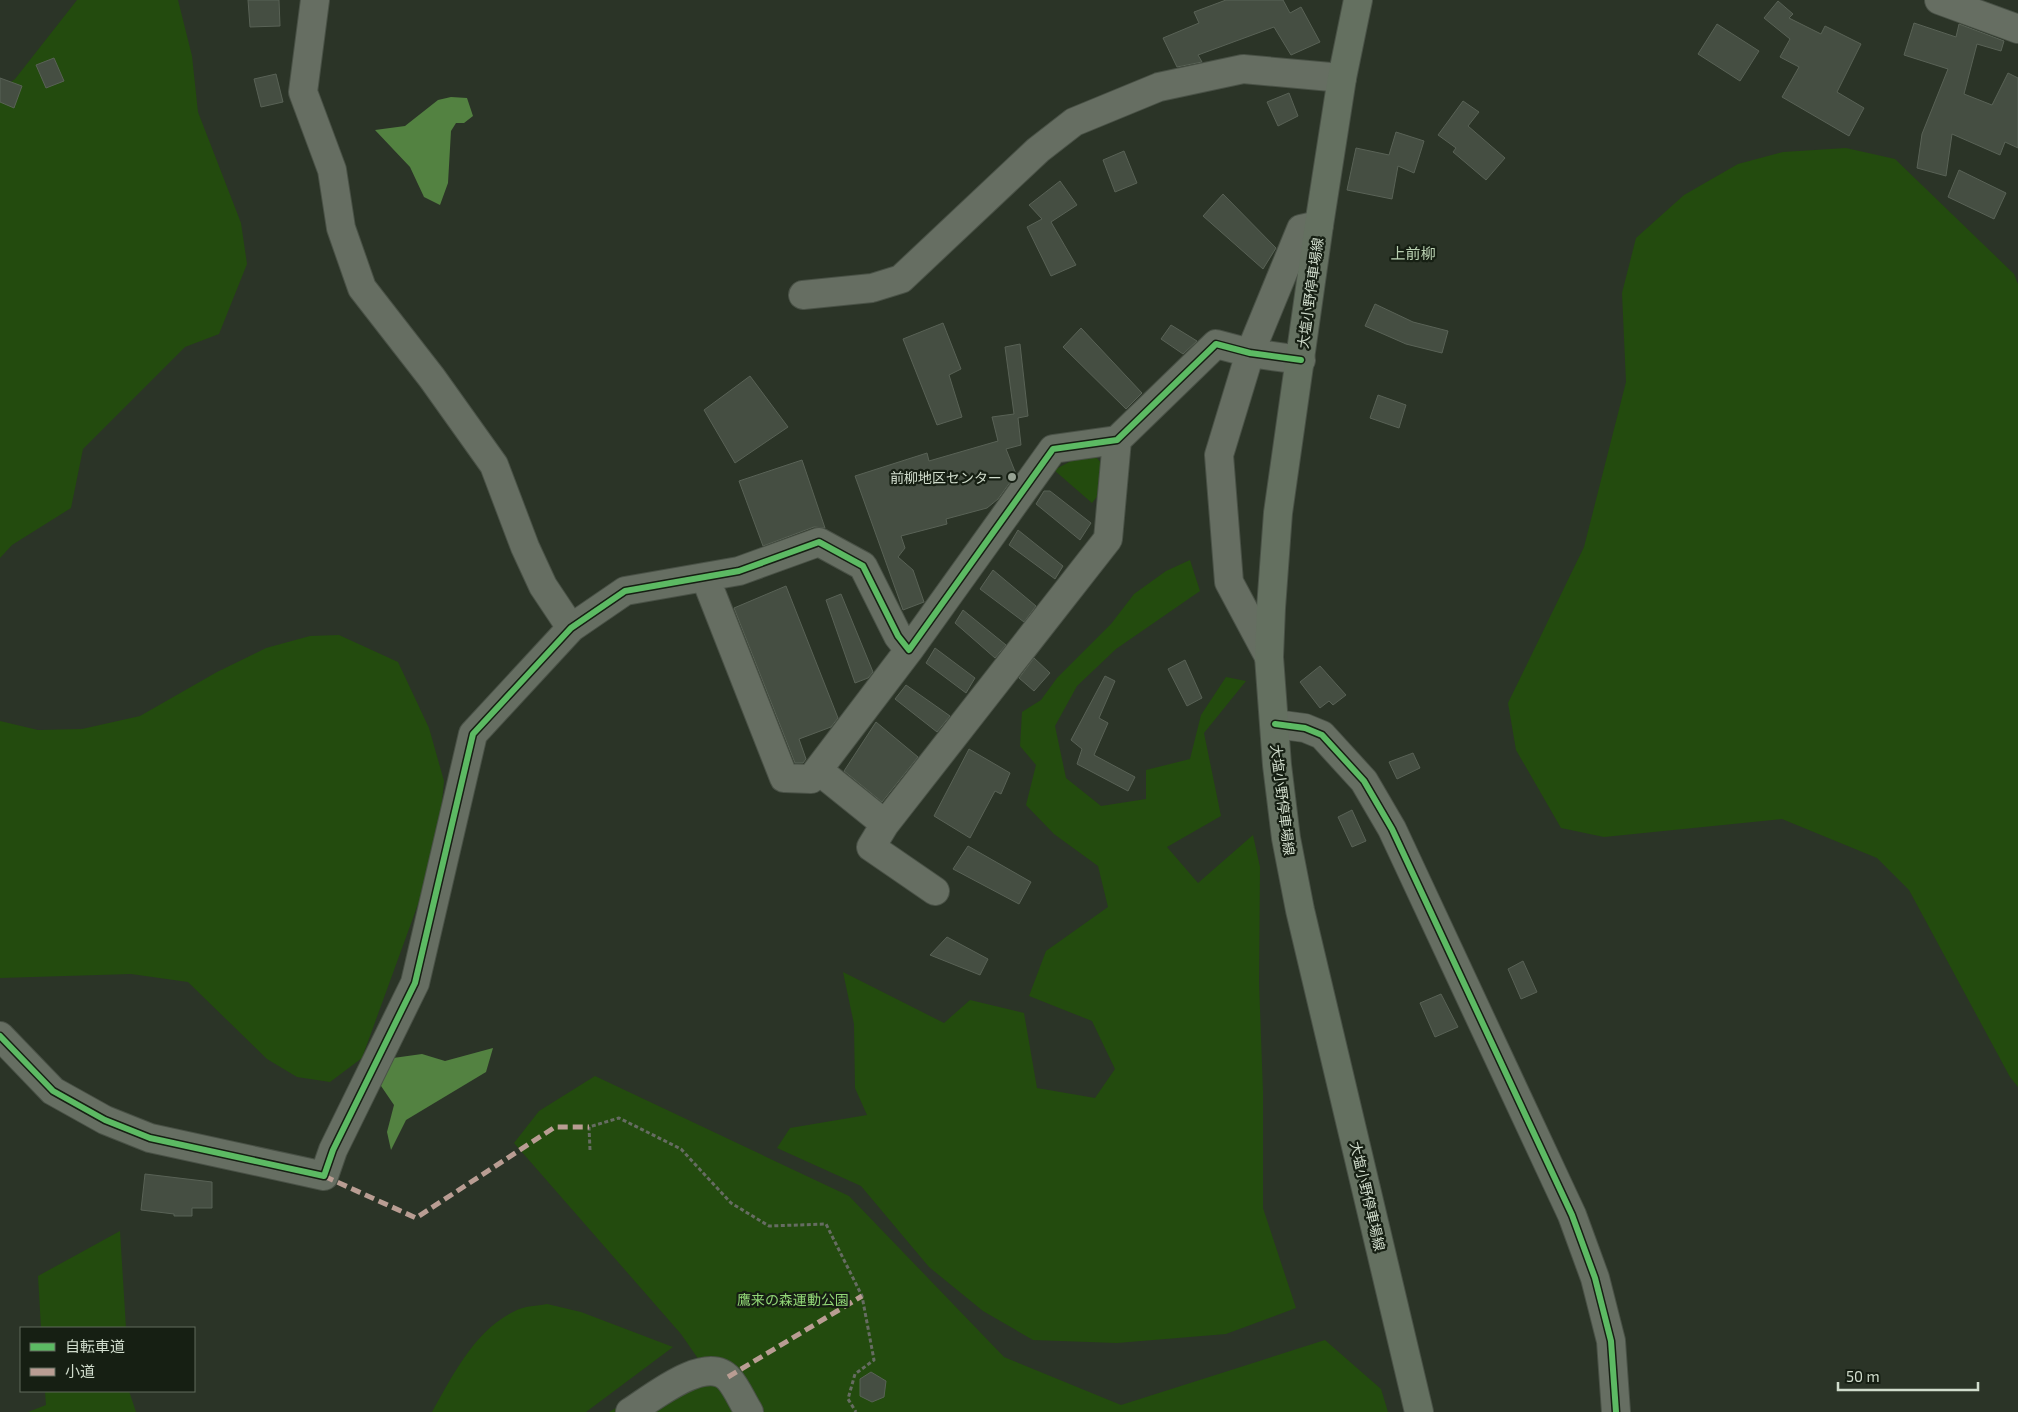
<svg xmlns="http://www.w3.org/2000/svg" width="2018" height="1412" font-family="'Exo 2','Noto Sans JP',sans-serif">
<rect width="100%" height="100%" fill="#2b3427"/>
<!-- green -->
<path fill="#234b0e" d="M77,0h101l14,56 6,56 43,111 6,41 -28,70 -34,13 -102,102 -12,59 -59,37 -12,13v-468l15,-11z
M1846,148l49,11 119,115 4,10v803l-8,-10 -101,-187 -32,-32 -95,-39 -178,18 -43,-9 -45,-78 -8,-47 76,-156 42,-165 -4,-89 14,-55 48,-43 54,-31 45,-12z
M1094,455l11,12 -5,26 -8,10 -38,-33 19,-10z
M1190,560l10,31 -84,58 -39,37 -22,40 11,52 35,28 45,-7v-29l44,-11 11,-44 25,-38 20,4 -42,52 17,83 -54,31 31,36 55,-48 7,32 -1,115 4,109v117l33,100 -70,26 -109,9 -84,-3 -50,-29 -54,-44 -68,-81 -84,-38 13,-20 77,-13 -12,-27 -1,-64 -11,-52 101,51 26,-23 54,13 13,75 58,10 20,-29 -23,-48 -63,-25 17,-45 62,-44 -10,-41 -44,-32 -28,-29 10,-40 -16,-19 2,-34 19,-12 16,-22 54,-54 23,-30 32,-23z
M339,635l59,27 31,66 15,53 -7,71 -75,206 -32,24 -33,-5 -30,-18 -79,-77 -57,-8 -131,4v-257l38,9 44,-1 58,-13 77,-44 49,-24 44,-12z
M595,1076l254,120 155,161 117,48 204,-65 56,49 7,23h-779l90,-52 -18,-26 -167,-191 25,-32z
M120,1231l6,97h-85l-3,-52z
M547,1304l34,8 92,35 -87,65h-154c21,-37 43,-83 85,-102 8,-4 20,-4 30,-6z
M45,1391h84l7,21h-108l18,-7z"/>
<!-- water -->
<path fill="#538241" d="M451,97l16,1 6,18 -9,7h-8l-5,8 -3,52 -8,22 -16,-8 -14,-30 -35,-37 30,-4 33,-26z
M493,1048l-7,24 -80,48 -15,30 -4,-18 7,-27 -15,-22 7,-24 36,-5 23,7z"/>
<!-- building -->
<path fill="#454e42" stroke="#596256" d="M248,0h31l1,26 -30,1z
M1226,0h57l7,13 11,-6 19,35 -29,13 -17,-28 -76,28 4,7 -25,5 -14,-29 36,-15 -5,-11z
M1778,1l15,13 -4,4 32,16 4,-8 36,18 -24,48 27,16 -15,28 -67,-39 17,-30 -19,-10 10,-18 -26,-21z
M1914,23l42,14 3,-13 45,17 -3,10 -24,-7 -13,50 28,11 16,-32 10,5v70l-13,-6 -5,13 -48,-21 -6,42 -29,-8 5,-34 26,-65 -44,-14z
M1717,24l42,27 -19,30 -42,-27z
M54,58l10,23 -18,7 -10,-23z
M276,74l7,28 -22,5 -7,-28z
M0,78l22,8 -8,22 -14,-6z
M1289,93l9,23 -20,10 -11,-24z
M1463,101l16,11 -11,14 37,32 -19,22 -33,-28 3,-4 -18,-13z
M1396,132l28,9 -10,32 -16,-7 -6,33 -45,-9 9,-42 33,7z
M1124,151l13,32 -22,9 -12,-32z
M1959,170l47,23 -12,26 -46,-22z
M1060,181l17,24 -26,17 25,43 -25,11 -24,-49 15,-8 -13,-14z
M1223,194l53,54 -13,21 -60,-53z
M1375,304l38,18 35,9 -6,22 -36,-9 -41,-18z
M943,323l18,46 -12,6 13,42 -25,8 -34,-86z
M1171,325l26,16 -14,13 -22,-15z
M1081,328l61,65 -16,16 -63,-62z
M1020,344l8,72 -10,2 3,27 -15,4 10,25 -18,25 -11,9 -41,11 1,5 -46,12 4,12 -7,9 15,13 11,32 -21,8 -48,-134 72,-23 2,8 69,-20 -6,-24 22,-3 -9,-67z
M750,376l38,51 -53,36 -31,-53z
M1378,395l28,10 -7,23 -29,-10z
M802,460l23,68 -11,-1 -51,19 -24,-65z
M1044,491h6l41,32 -11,17 -44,-36z
M1018,530l45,36 -8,13 -46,-34z
M993,570l43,36 -12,16 -44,-33z
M786,586l52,132 -7,9 -32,12 7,20 -3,4h-8l-61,-155z
M841,594l32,78 -5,6 -13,5 -29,-83z
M963,610l43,35 -11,13 -40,-35z
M935,648l40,30 -9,15 -40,-30z
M1034,658l16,15 -16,18 -15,-13z
M1185,660l17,38 -15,8 -19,-37z
M1320,666l26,29 -13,10 -4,-4 -9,7 -20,-26z
M1105,676l10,5 -16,37 9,5 -14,32 41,22 -7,14 -51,-27 5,-15 -11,-9z
M906,685l44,31 -13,16 -42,-33z
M876,722l42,35 -36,45 -38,-31z
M969,749l41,24 -9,21 -6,-3 -25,47 -36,-22z
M1413,753l7,15 -23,11 -8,-17z
M1352,810l14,31 -14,6 -14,-30z
M968,846l63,36 -12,22 -66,-35z
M947,937l41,22 -8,16 -50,-20z
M1523,961l14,31 -16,7 -13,-30z
M1441,994l17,33 -23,10 -15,-34z
M145,1174l67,8v26h-20v8h-18v-2l-33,-4z
M871,1372l15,9 -2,16 -12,5 -12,-6v-17z"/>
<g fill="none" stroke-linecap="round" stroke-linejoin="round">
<defs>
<path id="minor" d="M315,0l-12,92 29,78 9,58 21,60 70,90 62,87 31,82 18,39 28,42
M1939,0l79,29
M803,295l69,-7 29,-9 137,-129 36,-28 85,-35 84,-18 99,9
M705,577l79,201 27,1 98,-129
M1269,657l-40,-75 -10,-127 31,-102 51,-124 18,-4
M1275,724l30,4 17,7 42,46 28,48 180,386 23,63 16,63 5,71
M818,770l67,54
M935,891l-64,-44 14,-23 223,-285 9,-99
M0,1036l53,55 52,29 45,18 174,38 9,-26 82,-167 58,-249 98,-106 54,-37 114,-20 80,-29 44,24 35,70 11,14 144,-201 64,-9 99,-96 34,9 51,7
M630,1412c21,-13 76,-59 99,-33 8,9 13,22 20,33"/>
<path id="major" d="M1358,0l-16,78 -23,147 -41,288 -7,95 -2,49 8,108 9,73 14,72 119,502"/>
</defs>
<!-- minor casing -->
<use href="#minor" stroke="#495146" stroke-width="30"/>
<!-- major casing -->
<use href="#major" stroke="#495146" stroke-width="30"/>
<!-- path -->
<path stroke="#666c62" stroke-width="3" stroke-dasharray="4 2.5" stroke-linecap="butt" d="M590,1150l-1,-23 30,-9 62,31 50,54 38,23 57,-2 36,72 12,64 -19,14 -7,25 8,13"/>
<!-- minor -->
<use href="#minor" stroke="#666e62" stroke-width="28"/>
<!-- major -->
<use href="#major" stroke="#647060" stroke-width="28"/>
<!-- quiet -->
<path stroke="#b99d93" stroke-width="5" stroke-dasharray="10 5" stroke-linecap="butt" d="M324,1176l92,42 139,-91h34
M728,1377l134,-81"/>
<defs>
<path id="cycleway" d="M1275,724l30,4 17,7 42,46 28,48 180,386 23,63 16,63 5,71
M0,1036l53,55 52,29 45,18 174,38 9,-26 82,-167 58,-249 98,-106 54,-37 114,-20 80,-29 44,24 35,70 11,14 144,-201 64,-9 99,-96 34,9 51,7"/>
</defs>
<!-- cycleway casing -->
<use href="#cycleway" stroke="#161f13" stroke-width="9"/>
<!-- cycleway -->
<use href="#cycleway" stroke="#5cba63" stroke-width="6"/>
</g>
<!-- markers -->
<circle fill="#97a293" stroke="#161f13" stroke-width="2" cx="1012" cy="477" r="5"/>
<g text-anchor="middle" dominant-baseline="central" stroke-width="4.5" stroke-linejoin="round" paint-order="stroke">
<!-- street labels -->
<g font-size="14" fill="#d1ddcd" stroke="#161f13">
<text transform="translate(1310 293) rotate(-82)">大塩小野停車場線</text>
<text transform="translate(1283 800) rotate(83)">大塩小野停車場線</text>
<text transform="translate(1368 1196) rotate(77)">大塩小野停車場線</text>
</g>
<!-- poi labels -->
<g font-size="14" fill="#d1ddcd" stroke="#161f13" text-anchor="end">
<text x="1002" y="477">前柳地区センター</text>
</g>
<!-- park labels -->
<g font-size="14" fill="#91d676" stroke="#161f13">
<text x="793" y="1299">鷹来の森運動公園</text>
</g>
<!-- neighbourhood labels -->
<g font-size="15" fill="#bad1b2" stroke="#161f13">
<text x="1413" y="253">上前柳</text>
</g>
</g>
<!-- legend -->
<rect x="20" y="1327" width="175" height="65" fill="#161f13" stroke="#616b5d"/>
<rect x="30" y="1343" width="25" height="8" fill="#5cba63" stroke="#616b5d"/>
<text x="65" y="1352" font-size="15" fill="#d1ddcd">自転車道</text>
<rect x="30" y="1368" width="25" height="8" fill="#b99d93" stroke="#616b5d"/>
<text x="65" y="1377" font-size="15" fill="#d1ddcd">小道</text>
<!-- scale -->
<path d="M1838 1382v8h140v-8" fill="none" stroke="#d1ddcd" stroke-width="2.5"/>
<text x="1846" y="1382" font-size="15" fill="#d1ddcd" stroke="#161f13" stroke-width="4" paint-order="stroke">50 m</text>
</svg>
